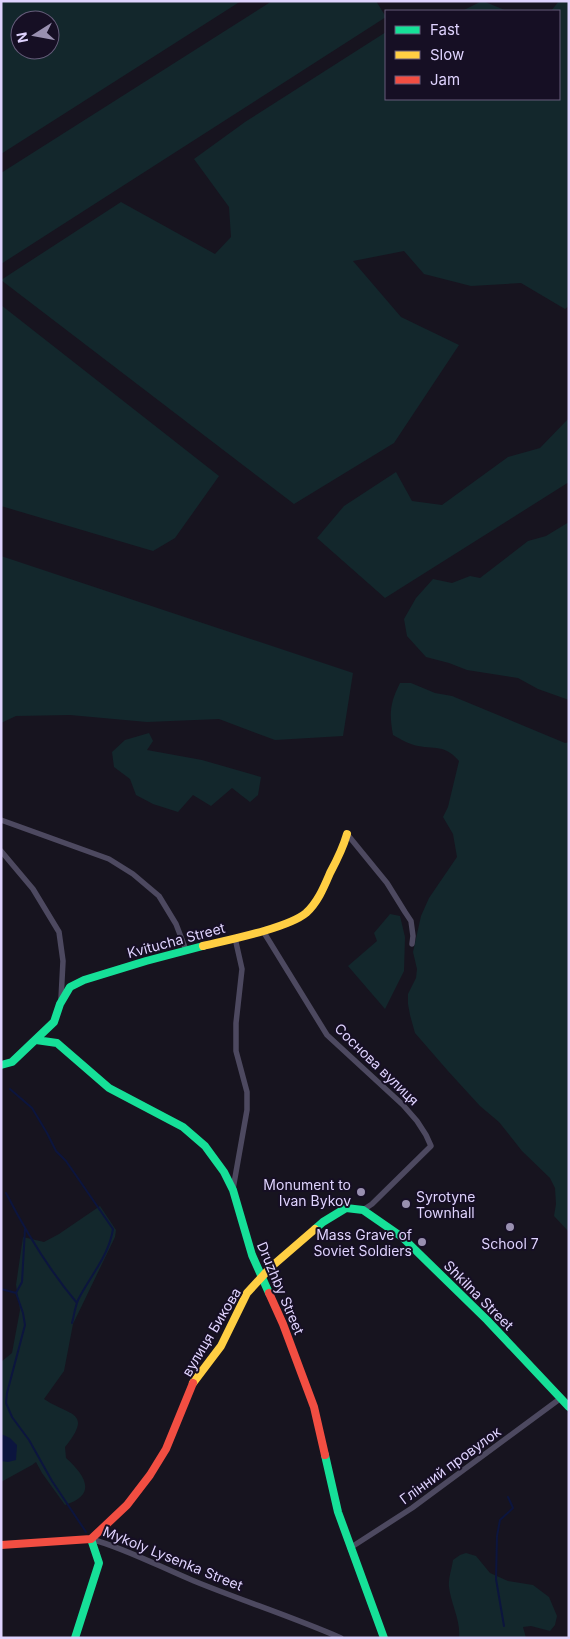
<svg xmlns="http://www.w3.org/2000/svg" width="570" height="1639" font-family="Inter,sans-serif">
<rect width="100%" height="100%" fill="#17141f"/>
<!-- green -->
<path fill="#13272c" fill-rule="evenodd" d="M1,1h240l-240,153zM20,20h30v30h-30z
M272,1h104l10,16 -385,247v-91z
M482,1h1l24,10h-45z
M559,1h10v305l-4,3 -44,-26 -50,3 -47,-12 -20,-23 -51,10 48,56 58,28 -65,98 -100,61 -293,-224 120,-78 94,52 16,-17 -2,-30 -35,-48 51,-37 141,-90v67h173v-88h-8z
M1,305l218,171 -44,62 -22,13 -152,-45z
M569,418v64l-184,116 -68,-60 27,-32 52,-34 16,29 30,4 66,-48 32,-9z
M569,522v178l-31,-11 -20,-11 -51,-8 -18,-7 -23,-6 -19,-21 -3,-17 12,-21 17,-19 19,4 18,-7 10,2 48,-37 18,-5z
M1,556l352,117 -10,63 -68,4 -56,-21 -72,3 -77,-7 -54,1 -15,7z
M400,683h11l24,10 17,3 113,47 4,-1v490l-15,-16 2,-12 -1,-16 -5,-10 -28,-27 -23,-29 -19,-16 -32,-35 -33,-38 -5,-18 -2,-11v-10l8,-16 1,-9 -4,-17 8,-36 8,-18 28,-41 -4,-23 -10,-17 5,-10 11,-46c-16,-19 -28,-10 -48,-17 -6,-2 -12,-6 -18,-9 -4,-22 -3,-32 7,-52z
M149,733l4,8 -6,9 55,10 59,17 -3,18 -8,7 -18,-14 -21,18 -18,-11 -15,17 -25,-8 -17,-9 -6,-16 -16,-12 -2,-15 13,-12z
M390,914l10,2 5,21 -1,34 -19,38 -37,-43 29,-25 -3,-8z
M100,1206l16,24 -1,7 -42,87 -9,47 -20,28c25,17 50,12 21,48l1,11c19,17 32,37 -1,47l-23,-32 -6,-11 -4,3 -31,17v-120l11,-9 8,-43 -4,-25 7,-48 21,5 15,-8z
M466,1553l10,3 14,17 18,8 25,4 16,12 8,19 -2,9 -5,6 -19,-5 -8,1 3,11h-67c2,-17 -8,-34 -10,-51 -1,-8 3,-19 4,-27l7,-5z"/>
<!-- water -->
<path fill="#0c153e" d="M1,1434l9,4 7,7 -1,15 -8,2 -7,-1z"/>
<g fill="none" stroke-linecap="round" stroke-linejoin="round">
<!-- stream -->
<path stroke="#0c153e" stroke-width="2" d="M10,1089l22,19 15,25 9,18 10,10 47,68c-4,27 -23,47 -35,71 -3,7 -4,16 -6,23
M6,1193c20,39 43,77 71,110
M1,1289l15,4 7,20 2,12 -18,68 -1,10 6,14 17,23 23,41 34,51
M16,1293l6,-11 3,-53
M504,1626l-8,-47 1,-43 3,-16 13,-12 -5,-11"/>
<!-- street -->
<path stroke="#4d4960" stroke-width="5.5" d="M1,820l108,39 24,15 26,22 17,28 10,26
M347,834l40,49 18,29 6,9 2,15 -1,8
M1,851l32,38 26,43 4,29 -2,38
M263,931l64,104 76,70 14,16 9,14 5,11 -59,58 -9,6
M233,1189l14,-79v-18l-11,-41v-28l6,-54 -7,-31
M91,1539c36,10 69,28 103,42 49,20 99,36 147,57
M350,1548l62,-40 149,-110"/>
<!-- fast -->
<path stroke="#16e098" stroke-width="8" d="M36,1040l21,3 52,45 74,39 22,19 19,26 9,18 19,65 17,38
M1,1065l11,-3 42,-40 6,-18 10,-17 14,-7 62,-19 57,-15
M315,1229l8,-7 23,-14 17,2 39,27 85,83 82,87
M325,1455l13,57 46,126
M75,1638l24,-75 -8,-24"/>
<!-- slow -->
<path stroke="#ffcf43" stroke-width="8" d="M203,946c25,-6 85,-18 103,-33 12,-11 18,-26 24,-40 7,-13 13,-25 17,-39
M193,1383l28,-37 26,-53 24,-26 44,-38"/>
<!-- jam -->
<path stroke="#f24e42" stroke-width="8" d="M269,1293l14,31 31,83 11,48
M1,1545l90,-6 36,-34 23,-30 16,-26 27,-66"/>
</g>
<!-- markers -->
<g fill="#9990b0" stroke="#160f24" stroke-width="2">
<circle cx="361" cy="1192" r="5"/>
<circle cx="406" cy="1204" r="5"/>
<circle cx="510" cy="1227" r="5"/>
<circle cx="422" cy="1242" r="5"/>
</g>
<g text-anchor="middle" dominant-baseline="central" stroke-width="4" stroke-linejoin="round" paint-order="stroke">
<!-- street labels -->
<g font-size="14" fill="#dfd3fe" stroke="#160f24">
<text transform="translate(176 940) rotate(-15)">Kvitucha Street</text>
<text transform="translate(377 1064) rotate(44)">Соснова вулиця</text>
<text transform="translate(281 1288) rotate(67)">Druzhby Street</text>
<text transform="translate(479 1295) rotate(45)">Shkilna Street</text>
<text transform="translate(211 1332) rotate(-59)">вулиця Бикова</text>
<text transform="translate(450 1465) rotate(-36)">Глінний провулок</text>
<text transform="translate(173 1558) rotate(22)">Mykoly Lysenka Street</text>
</g>
<!-- poi labels -->
<g font-size="14" fill="#dfd3fe" stroke="#160f24" text-anchor="end">
<text x="351" y="1184">Monument to<tspan x="351" dy="16">Ivan Bykov</tspan></text>
<text x="416" y="1196" text-anchor="start">Syrotyne<tspan x="416" dy="16">Townhall</tspan></text>
<text x="412" y="1234">Mass Grave of<tspan x="412" dy="16">Soviet Soldiers</tspan></text>
<text x="510" y="1243" text-anchor="middle">School 7</text>
</g>
</g>
<!-- border -->
<rect width="570" height="1639" fill="none" stroke="#dfd3fe" stroke-width="5"/>
<!-- legend -->
<rect x="385" y="10" width="175" height="90" fill="#160f24" stroke="#665d7b"/>
<rect x="395" y="26" width="25" height="8" fill="#16e098" stroke="#665d7b"/>
<text x="430" y="35" font-size="15" fill="#dfd3fe">Fast</text>
<rect x="395" y="51" width="25" height="8" fill="#ffcf43" stroke="#665d7b"/>
<text x="430" y="60" font-size="15" fill="#dfd3fe">Slow</text>
<rect x="395" y="76" width="25" height="8" fill="#f24e42" stroke="#665d7b"/>
<text x="430" y="85" font-size="15" fill="#dfd3fe">Jam</text>
<!-- north arrow -->
<g transform="translate(35 35) rotate(259)"><circle r="24" fill="#160f24" stroke="#665d7b"/>
<path d="M0-4L9 19L0 12L-9 19Z" fill="#9990b0"/>
<text y="-8" font-size="14" font-weight="bold" text-anchor="middle" fill="#dfd3fe">N</text>
</g>
</svg>
